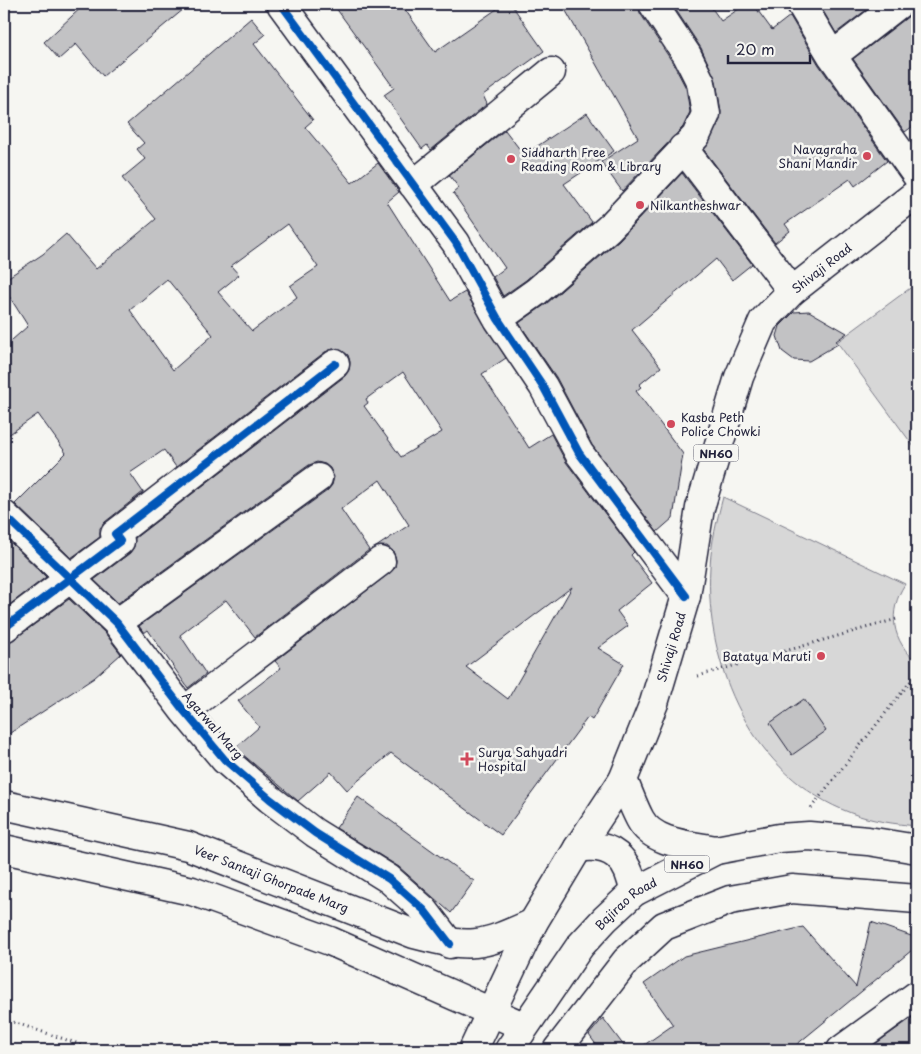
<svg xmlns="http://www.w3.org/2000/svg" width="921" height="1054" font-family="'Playpen Sans',sans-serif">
<rect width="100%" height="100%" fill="#f6f6f2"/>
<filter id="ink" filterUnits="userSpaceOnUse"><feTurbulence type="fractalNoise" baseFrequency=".02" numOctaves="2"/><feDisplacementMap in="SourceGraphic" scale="10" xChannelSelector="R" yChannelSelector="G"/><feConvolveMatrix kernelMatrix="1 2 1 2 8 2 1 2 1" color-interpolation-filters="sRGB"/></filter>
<g filter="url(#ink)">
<!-- green -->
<path fill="#d7d7d7" stroke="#7c7c89" d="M917,283v168l-80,-109z
M723,497l182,87c-18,28 -13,57 12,78v164c-21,-2 -46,-5 -66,-13 -98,-36 -147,-147 -141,-246 1,-24 7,-47 13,-70z"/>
<!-- building -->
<path fill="#c2c2c4" stroke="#22223b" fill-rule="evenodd" d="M85,4h105l-87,72 -27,-32 -17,15 -15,-17z
M333,4h68l34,48 69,-48h7l33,47 -61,44 4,9 -56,46 -4,-5 -5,4 -38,-54 10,-7z
M562,4h76l2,9 33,50 13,25 4,24 -7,15 -61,64 -21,-29 37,-24z
M672,4h37l12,17 25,-17h7l19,26 18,-14 29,49 68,96 -32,25 -5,-7 -65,45 5,7 -15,12 -71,-93 16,-30 1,-8 -5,-31 -15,-33z
M819,4h55l-38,29z
M914,4h3v119l-12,9 -52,-73 56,-43z
M251,18l14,17 -11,9 59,76 -8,7 47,56 26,-20 21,29 -12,10 63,99 15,-9 41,66 -24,16 47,74 22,-14 15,28 68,90 -3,3 21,28 -35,28 11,15 -30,22 26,16 -32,56 -4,-3 -87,118 -110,-82 -44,37 -16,-18 -33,29 -63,-53 24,-21 -21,-26 43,-33 -6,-7 115,-88 5,-6 1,-7 -3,-9 -6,-5 -11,1 33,-22 -29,-45 -39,29 28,41 -114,87 -29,-37 -46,35 26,39 -18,14 -40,-58 -4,3 -5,-7 188,-135 5,-6 2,-8 -4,-9 -5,-4 -8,-2 -8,3 -191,138 -24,-23 36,-27 4,-6 1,-9 210,-162 4,-6 1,-8 -2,-7 -7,-5 -8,-1 -8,3 -149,115 -12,-17 -34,23 13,19 -38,30 -5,6v9l-29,21 -56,-54 51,-51 -28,-39 -34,24v-91l24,-21 -24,-38v-8l39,-26 23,-20 30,35 60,-50 -34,-41 23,-19 -8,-10 7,-6 -17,-19zM288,224l30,43 -28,19 7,11 -45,34 -34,-39 21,-17 -8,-9zM167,279l46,56 -40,35 -43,-60zM403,372l39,60 -41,25 -37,-51 4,-3 -2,-4zM572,587l-64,112 -42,-32z
M587,113l27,38 -50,33 28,38 -66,58 -23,16 -10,-19 12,-9 -52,-75 6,-5 -10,-13 56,-45 19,25z
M682,173l70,91 -20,16 -16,-21 -84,71 29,37 -22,18 2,2 -5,4 47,63 -10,64 -16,14 -65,-87 -36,-68 -37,-54 27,-19 73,-64z
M809,311l38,22 -11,8 2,3 -29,17 -15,-1 -12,-9 -5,-15 3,-10 14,-14z
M4,536l42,41 -42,32z
M69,599l36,34 16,21 -27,24 -90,59v-94l9,-3z
M804,699l22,32 -34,24 -22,-32z
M358,797l116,84 -23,32 -52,-46 -63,-39z
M871,922l46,16v8l-127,104h-153l36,-25 -29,-41 40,-28 119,-29 53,60z
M917,1014v36h-50z
M603,1018l24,32h-27l-11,-15z"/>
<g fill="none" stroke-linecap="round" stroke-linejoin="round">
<defs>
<path id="minor" d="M281,4l175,239 42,76 45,67 36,67 107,143
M801,4l31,52
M899,4l-67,52 85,120
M683,148l109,143
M413,185l138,-113
M498,319l38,-27 73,-64 87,-92 10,-22 -5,-31 -14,-28 -34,-51
M4,515l113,108 67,88 41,49 45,39 45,34 74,46 35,31 26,34
M117,623l201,-145
M4,628l116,-87 -5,-7 220,-170
M184,711l197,-150
M557,1050l69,-89 38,-35 66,-26 62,-11 125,10
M841,1050l76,-55"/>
<g id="major">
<path id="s1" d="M4,805l184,41 226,88c57,15 66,13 119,-11"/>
<path d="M4,849l188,42 138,50 193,85"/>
</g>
<g id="highway">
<path d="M623,780c6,13 10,26 17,39 13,25 51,26 76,31"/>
<path d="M578,848c34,-6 51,11 56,44"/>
<path id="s2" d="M473,1050l60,-127 45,-75 45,-68 31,-77 32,-107 14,-88 39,-131 24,-56 29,-30 125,-98"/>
<path id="s3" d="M509,1050l71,-104 25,-27 29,-27 82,-42 63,-12 30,-2 59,5 49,8"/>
</g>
</defs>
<!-- minor casing -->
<use href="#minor" stroke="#22223b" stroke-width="31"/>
<!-- major casing -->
<use href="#major" stroke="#22223b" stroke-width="31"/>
<!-- highway casing -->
<use href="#highway" stroke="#22223b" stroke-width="31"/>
<!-- path -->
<path stroke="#22223b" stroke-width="3" stroke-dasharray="1 4" stroke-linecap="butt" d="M698,676l199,-57
M811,808l106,-135
M4,1019l93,31"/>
<!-- minor -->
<use href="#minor" stroke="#f6f6f2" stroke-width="28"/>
<!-- major -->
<use href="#major" stroke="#f6f6f2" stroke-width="28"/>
<!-- highway -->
<use href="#highway" stroke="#f6f6f2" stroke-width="28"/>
<defs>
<path id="cycleway" d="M281,4l175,239 42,76 45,67 36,67 107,143
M4,515l113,108 67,88 41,49 45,39 45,34 74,46 35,31 26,34
M4,628l116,-87 -5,-7 220,-170"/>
</defs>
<!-- cycleway casing -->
<use href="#cycleway" stroke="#f6f6f2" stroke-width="11"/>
<!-- cycleway -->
<use href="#cycleway" stroke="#0057b8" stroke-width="8"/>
</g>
</g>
<!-- markers -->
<g fill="#d1495b" stroke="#f6f6f2" stroke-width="2">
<circle cx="867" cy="156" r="5"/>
<circle cx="511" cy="159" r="5"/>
<circle cx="640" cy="205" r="5"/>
<circle cx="671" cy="424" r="5"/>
<circle cx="821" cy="656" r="5"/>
<path d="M464.5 751.5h5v5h5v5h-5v5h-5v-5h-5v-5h5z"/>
</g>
<g text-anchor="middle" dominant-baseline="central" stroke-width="5" stroke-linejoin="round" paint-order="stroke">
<!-- shield labels -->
<g fill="#f6f6f2" stroke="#626272" stroke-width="1">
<rect x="693.5" y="444.5" width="45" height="17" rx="4"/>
<rect x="664.5" y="855.5" width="45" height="17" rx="4"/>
</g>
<g font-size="11" font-weight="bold" fill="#22223b">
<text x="716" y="453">NH60</text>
<text x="687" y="864">NH60</text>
</g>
<!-- poi labels -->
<g font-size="12" fill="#22223b" stroke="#f6f6f2" text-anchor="start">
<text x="857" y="149" text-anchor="end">Navagraha<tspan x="857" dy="14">Shani Mandir</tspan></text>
<text x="521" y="152">Siddharth Free<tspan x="521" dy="14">Reading Room &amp; Library</tspan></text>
<text x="650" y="205">Nilkantheshwar</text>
<text x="681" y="417">Kasba Peth<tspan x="681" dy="14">Police Chowki</tspan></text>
<text x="811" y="656" text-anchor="end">Batatya Maruti</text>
<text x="478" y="752">Surya Sahyadri<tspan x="478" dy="14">Hospital</tspan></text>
</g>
<!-- street labels -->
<g font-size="12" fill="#22223b" stroke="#f6f6f2">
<text stroke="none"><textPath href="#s2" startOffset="870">Shivaji Road</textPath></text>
<text stroke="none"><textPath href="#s2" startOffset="451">Shivaji Road</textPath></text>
<text transform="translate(213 725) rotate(49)">Agarwal Marg</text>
<text stroke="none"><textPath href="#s1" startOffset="278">Veer Santaji Ghorpade Marg</textPath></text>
<text stroke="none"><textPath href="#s3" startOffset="189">Bajirao Road</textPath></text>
</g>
</g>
<!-- margin -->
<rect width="921" height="1054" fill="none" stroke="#f6f6f2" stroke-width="20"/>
<rect x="10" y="10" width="901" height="1034" fill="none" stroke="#22223b" stroke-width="2" filter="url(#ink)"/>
<!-- scale -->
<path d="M728 55v8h82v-8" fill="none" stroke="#22223b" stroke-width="2.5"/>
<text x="736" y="55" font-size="15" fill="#22223b" stroke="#f6f6f2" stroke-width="4" paint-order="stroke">20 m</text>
</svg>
